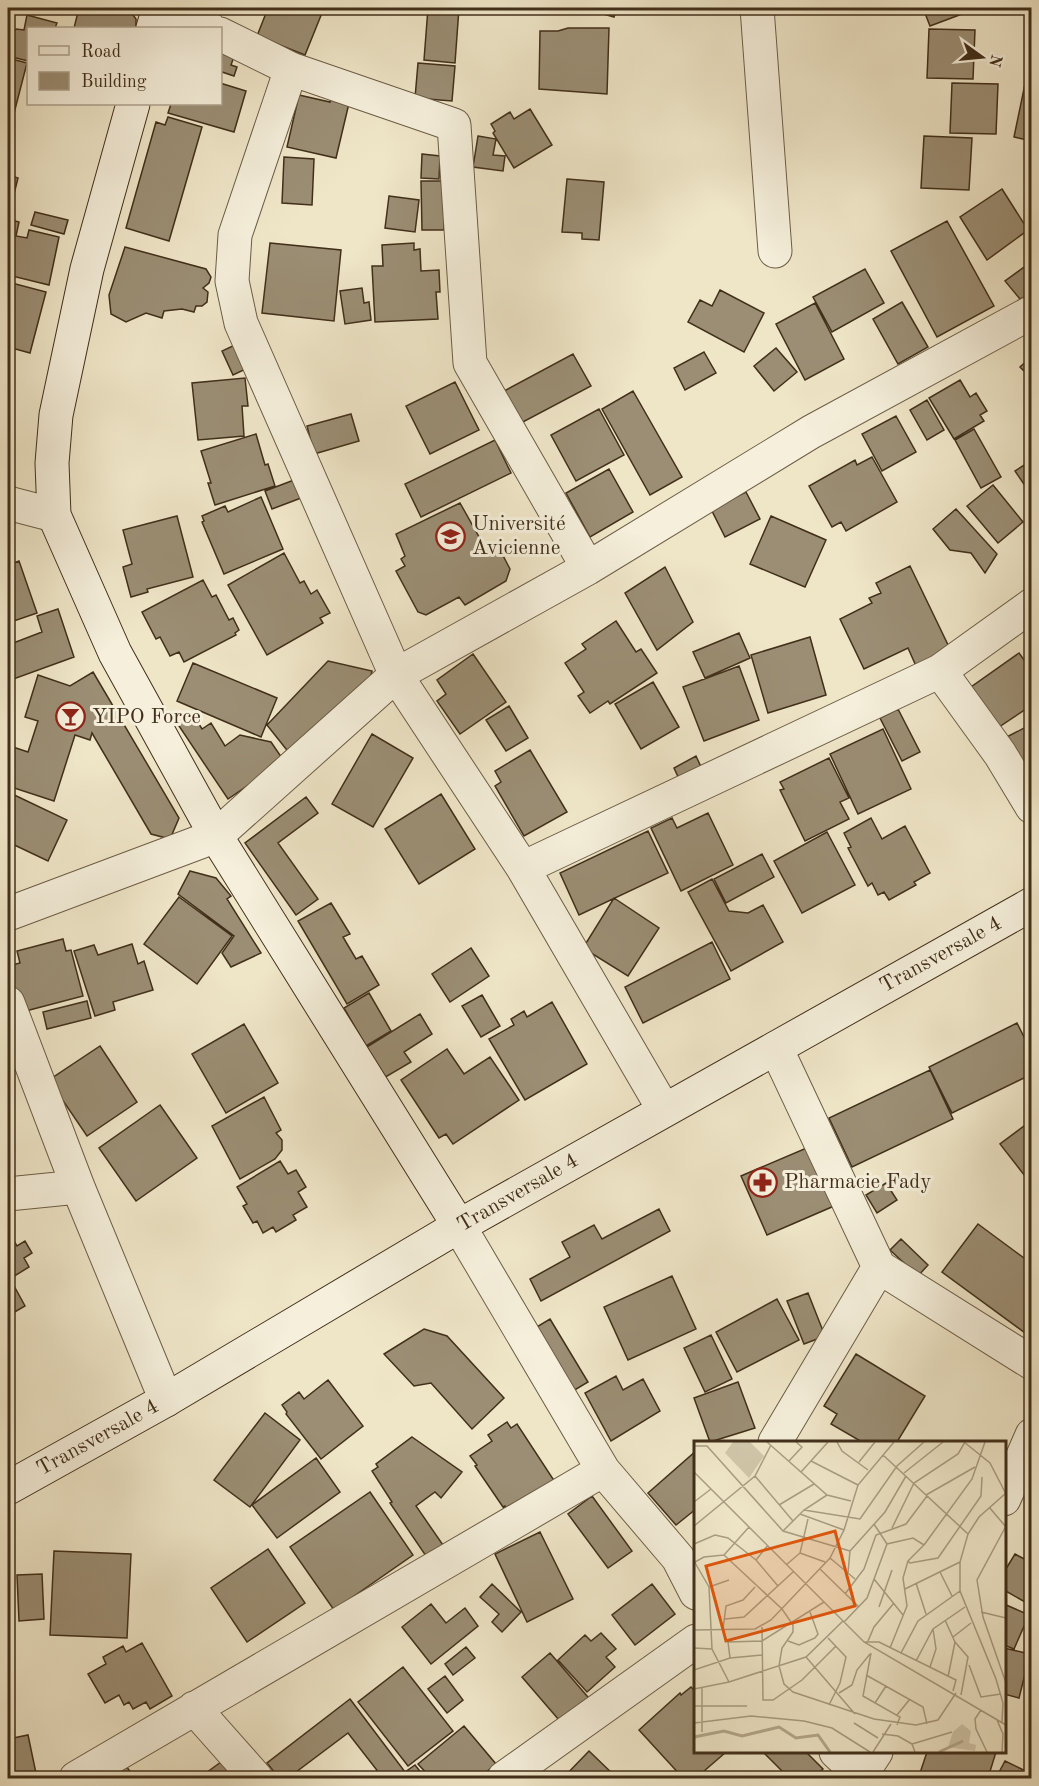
<svg xmlns="http://www.w3.org/2000/svg" width="1039" height="1786" font-family="'Old Standard TT',serif">
<rect width="100%" height="100%" fill="#efe6c8"/>
<filter id="stains"><feTurbulence type="fractalNoise" baseFrequency=".00333" numOctaves="4"/><feColorMatrix values="0 0 0 0 .2 0 0 0 0 .09 0 0 0 0 .02 0 0 0 .5 -.17"/></filter>
<radialGradient id="worn" r=".72"><stop offset=".6" stop-color="#630" stop-opacity="0"/><stop offset="1" stop-color="#630" stop-opacity=".3"/></radialGradient>
<!-- building -->
<path fill="#9b8e74" stroke="#412f1a" stroke-width="1.5" d="M79,8h38l13,3 6,8v9h-62z
M268,8h56l-19,47 -48,-19z
M428,8h31l-4,55 -31,-3z
M583,8h34l-3,9z
M923,8h55l-48,18z
M27,15l30,8 -2,5h-27v33l-20,-5v-20l4,1v-4l4,-4 8,1z
M568,28h41l-2,66 -68,-5 1,-58h18z
M929,29l46,1 -2,49 -46,-1z
M220,39l18,6 -7,20 6,2 -3,9 -12,-4 -2,5z
M8,58l19,5 -15,58 -4,-1z
M418,63l37,3 -3,35 -37,-3z
M1026,79l6,1v61l-18,-4z
M220,83l26,8 -12,41 -66,-19 3,-9h49z
M952,83l46,1 -2,50 -46,-1z
M299,95l31,7 2,-7 18,4 -14,59 -49,-11z
M530,109l22,36 -38,23 -21,-35 2,-2 -4,-7 19,-12 4,7z
M168,117l34,10 -33,114 -43,-13 30,-106 9,3z
M478,136l18,3 -3,16 12,1 -2,15 -30,-4z
M924,136l48,2 -3,52 -48,-2z
M422,154l18,2 -1,23 -18,-1z
M284,157l30,2 -2,46 -30,-2z
M8,175l10,3 -7,28 -3,-1z
M567,179l37,3 -5,58 -17,-1v-6l-20,-1z
M421,181h22l1,49h-22z
M1002,189l26,41 -41,30 -27,-43z
M389,196l30,4 -4,32 -30,-4z
M35,212l33,8 -4,14 -33,-9z
M8,219l11,3 -3,14 11,2 2,-8 30,7 -10,48 -41,-10z
M947,221l47,85 -57,31 -46,-86z
M270,243l71,7 -7,71 -72,-8z
M414,243v7l6,-1 1,22 18,-1 1,22h-4l2,27 -63,3 -3,-56h11l-1,-21z
M125,247l81,22 5,8 -2,6 -6,5 5,4 -1,10 -5,4h-6l-2,6 -12,-3 -18,2 -2,7 -16,-5 -20,9 -15,-8 -2,-19z
M1031,262l1,32 -12,5 -15,-18z
M865,269l19,34 -52,29 -19,-35z
M8,282l38,10 -16,61 -22,-6z
M362,288l2,15 5,-1 2,18 -26,4 -5,-33z
M720,290l44,23 -20,39 -56,-30 12,-22 12,6z
M902,302l26,45 -30,17 -25,-45z
M815,303l29,56 -39,21 -29,-56z
M237,344l11,24 -15,7 -11,-24z
M776,348l21,24 -23,19 -20,-25z
M704,352l12,21 -31,17 -11,-22z
M573,354l18,32 -70,37 -17,-32z
M1032,356v23l-12,-12z
M245,378l3,28h-6l2,30 -46,4 -6,-57z
M960,380l10,17 6,-4 11,18 -7,4 4,6 -30,18 -25,-41z
M455,382l24,48 -49,24 -24,-48z
M633,391l49,86 -32,18 -48,-86z
M927,400l17,30 -17,10 -17,-30z
M599,409l25,46 -48,26 -25,-46z
M351,414l8,27 -45,13 -7,-28z
M896,416l20,36 -34,19 -20,-37z
M974,429l27,48 -20,11 -26,-48z
M256,434l9,31 3,-1 7,22 -60,19 -7,-22h3l-10,-32z
M495,440l16,33 -90,44 -16,-33z
M872,457l25,45 -51,29 -5,-9 -9,5 -23,-41 46,-26 2,5z
M1032,460v36l-17,-25z
M609,469l24,43 -43,25 -24,-44z
M294,480l7,18 -29,11 -7,-18z
M993,485l30,37 -25,21 -31,-37z
M746,492l14,27 -35,18 -14,-28z
M261,497l22,52 -59,25 -22,-52 2,-1 -2,-5 23,-10 3,6z
M460,503l27,48 11,-5 12,23 -4,12 -41,24 -6,-8 -33,18 -8,-3 -22,-41 9,-5 -4,-7 4,-3 -9,-22z
M956,509l41,45 -12,19 -14,-20 -21,-3 -17,-21z
M177,516l16,61 -46,12 1,3 -17,5 -8,-30 9,-3 -9,-34z
M771,516l55,24 -21,47 -55,-23z
M284,553l16,30 4,-2 7,13 6,-4 13,23 -10,5 3,5 -56,32 -39,-70z
M19,561l18,52 -29,10v-58z
M910,566l40,83 -34,17 -8,-18 -44,21 -24,-50 32,-16 -3,-5 12,-5 -5,-10z
M665,567l28,55 -36,28 -32,-57z
M203,580l9,17 4,-2 13,25 4,-2 6,12 -4,3 1,2 -52,27 -5,-10 -9,4 -10,-19 -4,2 -14,-27z
M58,609l16,48 -66,24v-36l34,-13 -5,-16z
M616,621l20,31 5,-3 16,24 -47,31 -2,-3 -18,12 -12,-17 6,-4 -19,-29 21,-14 -4,-5z
M739,633l11,25 -45,20 -12,-26z
M810,637l16,58 -58,18 -17,-58z
M1019,653l13,18v34l-33,22 -28,-40z
M473,654l33,48 -46,32 -23,-33 9,-7 -9,-14z
M328,661l44,10 -5,19 -77,64 -23,-29z
M193,663l84,35 -16,39 -84,-36z
M739,666l20,54 -55,21 -21,-54z
M93,672l86,146 -9,21 -19,-5 -59,-101 -2,7 -15,-5 -21,66 -46,-15v-31l2,-9 18,6 10,-31 -13,-4 13,-42 32,11z
M653,682l26,45 -38,22 -26,-45z
M509,706l19,32 -22,13 -20,-31z
M898,709l22,43 -18,9 -22,-43z
M192,713l10,16 9,-6 14,23 15,-11 31,7 13,19 -56,38 -51,-76z
M1032,724v53l-33,-36z
M883,729l28,60 -53,25 -28,-60z
M372,734l41,24 -40,69 -41,-23z
M530,750l37,62 -43,24 -29,-50 6,-4 -6,-11z
M696,756l6,13 -22,12 -6,-13z
M829,758l20,40 -9,4 9,17 -44,22 -25,-51 4,-1 -4,-7z
M8,792l59,28 -19,41 -40,-19z
M441,794l34,55 -56,35 -34,-55z
M306,797l12,16 -40,30 40,56 -22,16 -51,-72z
M708,813l25,52 -52,26 -30,-63 21,-10 5,10z
M871,818l11,21 23,-13 25,47 -16,9 2,3 -27,15 -5,-8 -6,3 -6,-12 -4,3 -20,-38 3,-1 -7,-14z
M648,831l20,42 -89,42 -19,-42z
M827,832l28,53 -53,28 -28,-52z
M762,854l12,23 -48,26 -12,-24z
M190,871l26,7 15,18 -4,3 34,54 -30,14 -9,-14 12,-17 -56,-42z
M712,879l17,32 19,2 15,-8 20,37 -52,29 -43,-79z
M179,897l53,39 -35,48 -53,-40z
M614,898l45,30 -31,48 -45,-28z
M331,903l19,31 -7,3 13,22 6,-3 17,29 -32,19 -49,-83z
M63,939l3,12 5,-1 12,46 -65,17 -10,-47 12,-3 -3,-12z
M712,942l18,37 -87,44 -18,-36z
M132,944l6,20 6,-3 9,29 -40,12 2,8 -20,6 -21,-65 20,-6 4,10z
M471,948l18,28 -39,26 -18,-28z
M369,993l22,38 -25,15 -22,-38z
M482,995l18,31 -19,11 -19,-31z
M87,1001l4,17 -44,11 -4,-17z
M552,1002l35,62 -62,36 -36,-61 25,-14 -3,-6 13,-8 3,6z
M420,1014l12,20 -28,18 7,10 -34,20 -15,-32z
M1017,1023l15,30v21l-80,39 -23,-46z
M244,1024l34,59 -52,30 -34,-59z
M100,1046l37,56 -50,34 -38,-56z
M447,1049l17,25 26,-17 29,43 -66,44 -7,-10 -7,4 -38,-58z
M930,1070l23,49 -101,48 -23,-49z
M264,1097l17,33 -5,3 6,7v10l-7,9 -35,20 -28,-53z
M160,1105l37,53 -61,43 -37,-53z
M1032,1120v65l-32,-41z
M816,1144l25,59 -74,32 -26,-59z
M280,1161l8,13 8,-4 10,17 -8,5 9,15 -14,8 3,5 -20,12 -3,-5 -10,6 -6,-12 -4,2 -10,-17 4,-2 -10,-17z
M886,1183l11,17 -20,13 -11,-18z
M659,1209l11,22 -129,70 -11,-22 40,-22 -8,-15 32,-17 8,14z
M978,1224l54,40v74l-90,-66z
M8,1230l9,16 8,-5 7,12 -8,5 5,9 -21,13z
M901,1239l27,26 -10,11 -28,-26z
M672,1276l24,53 -68,31 -24,-53z
M13,1284l12,22 -17,10v-29z
M808,1293l17,43 -21,8 -17,-43z
M777,1299l22,41 -62,32 -21,-40z
M550,1319l38,63 -20,12 -38,-63z
M424,1329l23,7 57,62 -32,31 -41,-46 -17,3 -30,-32z
M711,1335l21,44 -27,13 -21,-44z
M856,1354l69,42 -28,46h-35l-31,-18 6,-10 -13,-8z
M616,1376l7,14 20,-11 17,32 -49,30 -26,-48z
M328,1380l35,46 -42,33 -35,-45 1,-2 -5,-7 17,-13 5,7z
M738,1382l17,46 -45,14 -16,-44z
M265,1413l35,27 -50,67 -36,-27z
M507,1422l4,6 6,-4 38,58 -46,31 -4,-7 -2,1 -28,-41 2,-1 -7,-9 22,-15 -4,-6z
M412,1437l50,35 -21,26 -6,-6 -19,14 27,39 -17,11 -36,-53 2,-1 -20,-31 6,-4 -2,-3z
M696,1451v58l-20,16 -28,-32z
M316,1458l24,34 -63,46 -25,-33z
M370,1492l43,63 -79,55 -44,-63z
M592,1496l40,55 -24,17 -40,-54z
M540,1532l33,67 -46,23 -32,-68z
M268,1549l37,54 -58,39 -36,-54z
M54,1551l77,3 -4,84 -77,-3z
M1015,1554l17,9v28l-7,11 -21,-12v-18z
M42,1574l2,45 -25,2 -2,-46z
M492,1584l29,28 -19,20 -10,-10 7,-8 -19,-17z
M652,1584l23,30 -40,31 -23,-30z
M431,1604l15,19 19,-15 13,18 -47,38 -29,-37z
M1004,1604l25,11 -15,34 -10,-4z
M601,1633l15,16 -10,8 9,10 -28,25 -29,-32 27,-25 6,6z
M142,1643l30,53 -22,13 -4,-7 -13,7 -4,-7 -5,3 -5,-10 -14,8 -17,-29 18,-10 -3,-7 20,-11 3,6z
M466,1647l9,11 -22,17 -8,-11z
M1004,1648l26,6 -11,44 -15,-4z
M550,1653l43,50 -28,24 -43,-50z
M403,1667l50,64 -45,35 -50,-64z
M445,1676l18,24 -16,13 -19,-24z
M691,1687l5,5v60h30l-30,26h-13l-44,-48 41,-37 1,2z
M350,1699l55,73 10,-7 8,10 -4,3h-36l-35,-45 -60,45h-9l-12,-15z
M464,1726l32,38 -17,14h-48l-13,-14z
M28,1735l9,43h-29v-39z
M589,1751l28,27h-54z
M763,1752h43l17,17 -10,9h-24z
M927,1752h69l-8,26h-59l-10,-2z
M1005,1761l27,13v4h-36z
M221,1762l12,16h-34z
M126,1766l9,12h-26z"/>
<g fill="none" stroke-linecap="round" stroke-linejoin="round">
<defs>
<path id="street" d="M166,8l43,20
M757,8l18,243
M220,34l71,35 163,56 16,238 118,205
M291,69l-56,166 -3,46 9,42 155,352 127,193 141,242
M8,503l46,12
M940,671l60,83 32,53
M523,868l417,-197 92,-66
M8,914l208,-78 180,-161 192,-107 223,-136 221,-120
M8,1003l70,184 88,213
M776,1048l103,219
M8,1194l70,-7
M459,1226l144,244 75,88 18,35
M775,1442l104,-175 153,96
M1004,1499l28,-64
M194,1708l62,70
M836,1752l28,26
M76,1778l527,-308
M504,1778l192,-137
M859,1778l17,-26"/>
<path id="secondary" d="M153,28l6,-20
M133,104l-46,165 -31,146 -4,48 2,52 61,138 101,183 243,390
M8,1488l158,-88 293,-174 573,-322"/>
</defs>
<!-- street casing -->
<use href="#street" stroke="#6c5d46" stroke-width="35"/>
<!-- secondary casing -->
<use href="#secondary" stroke="#412f1a" stroke-width="35"/>
<!-- street -->
<use href="#street" stroke="#f5efdb" stroke-width="33"/>
<!-- secondary -->
<use href="#secondary" stroke="#f5efdb" stroke-width="33"/>
</g>
<!-- icons -->
<defs>
<symbol id="university-ring" viewBox="-11 -11 22 22"><circle r="9.5" fill="#f5efdb" stroke="#8f2418" stroke-width="1.5"/><path d="M0-5L7-2L0 1L-7-2ZM-4 1L0 2.5L4 1V4Q0 6-4 4Z" fill="#8f2418"/></symbol>
<symbol id="bar-ring" viewBox="-11 -11 22 22"><circle r="9.5" fill="#f5efdb" stroke="#8f2418" stroke-width="1.5"/><path d="M-6-5H6L.8 .8V4.5H3.5V6h-7V4.5H-.8V.8Z" fill="#8f2418"/></symbol>
<symbol id="pharmacy-ring" viewBox="-11 -11 22 22"><circle r="9.5" fill="#f5efdb" stroke="#8f2418" stroke-width="1.5"/><path d="M-2-6h4v4h4v4h-4v4h-4v-4h-4v-4h4Z" fill="#8f2418"/></symbol>
</defs>
<g fill-rule="evenodd">
<use href="#university-ring" x="434" y="520" width="33" height="33"/>
<use href="#bar-ring" x="54" y="700" width="33" height="33"/>
<use href="#pharmacy-ring" x="746" y="1166" width="33" height="33"/>
</g>
<g text-anchor="middle" dominant-baseline="central" stroke-width="6" stroke-linejoin="round" paint-order="stroke">
<!-- poi labels -->
<g font-size="21" fill="#412f1a" stroke="#f5efdb" text-anchor="start">
<text x="472" y="524">Université<tspan x="472" dy="24">Avicienne</tspan></text>
<text x="92" y="717">YIPO Force</text>
<text x="784" y="1182">Pharmacie Fady</text>
</g>
<!-- street labels -->
<g font-size="21" fill="#412f1a" stroke="#f5efdb">
<text transform="translate(941 955) rotate(-29)">Transversale 4</text>
<text transform="translate(518 1193) rotate(-30)">Transversale 4</text>
<text transform="translate(98 1438) rotate(-29)">Transversale 4</text>
</g>
</g>
<!-- overview -->
<g transform="translate(694 1441)">
<rect width="312" height="312" fill="#efe6c8"/>
<path d="M39,1h17l14,14 -15,22 -24,-25zM268,283l9,7 -2,12 7,2 -1,6 -27,-4 5,-15z" fill="#d1c7aa"/>
<path fill="none" stroke="#b4a88d" stroke-width="3" d="M0,296l30,-6 18,5 37,-9 17,11 22,-3 12,17M245,311l24,-11"/>
<path fill="none" stroke="#a99d82" stroke-width="1.5" d="M73,1l60,53 24,6M143,1l5,9 26,19M270,1l26,21 16,31M0,5h13l76,85 67,20M189,14l85,79M95,20l13,-14 -6,-5M117,20l47,24M165,21l16,-20M0,31l170,170 142,83M107,31l27,-30M210,32l39,-31M61,35l38,45M232,54l49,-28M0,61l17,-13M85,64l35,-21M295,66l17,20M110,69l56,9 37,-53 27,-24M106,73l44,16M114,78l-8,34 25,9M180,83l13,20M0,85l61,-50 16,-31M312,85l-29,54 6,37 23,66M198,87l22,-45 44,-29 7,-12M89,90l21,-21 23,-15M0,103l21,-9 13,3 28,22 22,26M230,104l48,-66 13,-37M30,114l25,-28M136,117l25,21M62,119l12,-15M0,120l15,26 3,62 17,33M1,121l9,-5 20,-2 58,54 11,16v7l-11,16 -3,18 5,18 9,8 81,27 42,6 22,-5 18,-27M92,124l14,-12M126,128l39,38M246,131l12,24M154,132l2,-22 35,-39 21,-36M180,138l29,36M222,142l10,31M15,146l20,-7M211,148l55,-27M151,153l19,-25 12,-34 30,-11 21,-28M185,166l13,-37M287,171l25,6M31,178l19,-2 49,-45M251,179l10,22 -7,35M150,181l23,-24 20,-54 26,-6 11,7 -16,16 2,2 28,-5 43,-62 1,-19M68,186l1,73h10l29,-20 34,-34M29,188l3,-23 17,-6 12,-13M0,189l61,-1 16,-9 59,-62 14,-28 14,-45 36,-43M259,196l18,-14M134,197l18,19 -6,26 -11,22M94,200l11,4 16,-7 3,-4 -8,-22M174,200l6,-14 20,-24M170,201h15l77,38 -3,11M261,201l13,15 -7,38M0,207l18,1M196,207l17,-42 -4,-28 5,-17M177,212l-8,43 37,21 -3,8M207,212l17,-32 42,-30M112,216l49,57M36,217l-2,-16 34,-1 62,-39M222,220l17,-32 32,-22M275,224l12,32 20,-3M236,226l6,-18 -3,-20M0,229l36,-12 32,-3M172,234l57,32 4,17M0,248l35,-7 77,-25 37,-36M145,252l13,-8 5,-15 13,-16M181,262l11,-17M0,265h53M287,269l-6,9 1,10 11,23M203,274l13,-16M303,279l6,14 -1,18M308,281l1,-19 -7,-24 -36,-88v-29l8,-28 11,-17 27,-24M0,282l57,-7 53,5 28,7 38,24M160,282l24,15M8,291v-45M188,293l16,2 14,8M179,311l18,-28M221,311l-3,-8 40,-12"/>
<path fill="#e0570d" fill-opacity="0.15" stroke="#e0570d" stroke-width="3" d="M141,90l20,75 -129,35 -20,-75z"/>
<rect width="312" height="312" fill="none" stroke="#412f1a" stroke-width="3"/>
</g>
<!-- margin -->
<rect width="1039" height="1786" fill="none" stroke="#efe6c8" stroke-width="30"/>
<rect x="9" y="9" width="1021" height="1768" fill="none" stroke="#412f1a" stroke-width="3"/>
<rect x="15" y="15" width="1009" height="1756" fill="none" stroke="#412f1a" stroke-width="1.5"/>
<!-- legend -->
<rect x="27" y="27" width="195" height="78" fill="#f5efdb" stroke="#ada28e" stroke-width="1.5"/>
<rect x="39" y="46" width="30" height="9" fill="#f5efdb" stroke="#ada28e" stroke-width="1.5"/>
<text x="81" y="57" font-size="18" fill="#412f1a">Road</text>
<rect x="39" y="72" width="30" height="18" fill="#9b8e74" stroke="#ada28e" stroke-width="1.5"/>
<text x="81" y="87" font-size="18" fill="#412f1a">Building</text>
<!-- north arrow -->
<g transform="translate(982 57) rotate(105)" stroke="#f5efdb" stroke-width="4.5" paint-order="stroke">
<path d="M0-4.5L10 22L0 15L-10 22Z" fill="#412f1a"/>
<text y="-9" font-size="16" font-weight="bold" text-anchor="middle" fill="#412f1a">N</text>
</g>
<rect width="100%" height="100%" filter="url(#stains)"/>
<rect width="100%" height="100%" fill="url(#worn)"/>
</svg>
